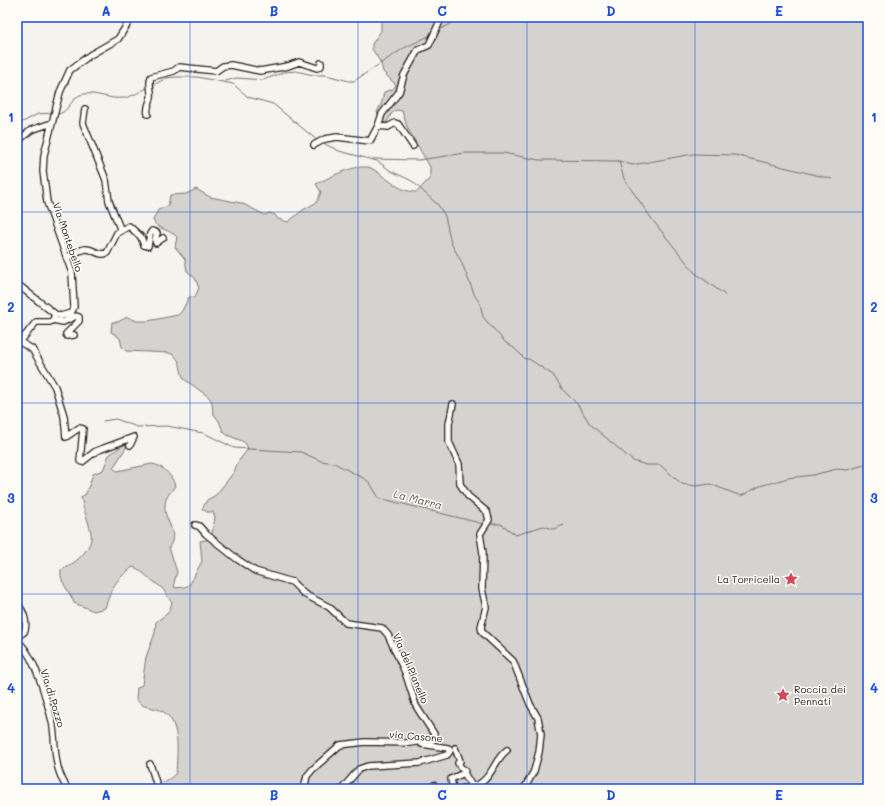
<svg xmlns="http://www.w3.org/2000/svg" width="885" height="806" font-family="Mali,sans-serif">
<rect width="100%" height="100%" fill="#f4f3ee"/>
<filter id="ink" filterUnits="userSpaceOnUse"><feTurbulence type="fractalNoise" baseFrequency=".025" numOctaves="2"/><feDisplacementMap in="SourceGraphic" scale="8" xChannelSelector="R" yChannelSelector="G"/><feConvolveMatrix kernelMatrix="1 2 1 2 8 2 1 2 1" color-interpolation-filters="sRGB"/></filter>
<g filter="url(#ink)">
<!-- green -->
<path fill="#d4d3cf" stroke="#787876" d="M384,17h484v772h-723c8,-8 18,-2 31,-16 1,-18 6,-54 -16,-63 -10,-4 -17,-1 -24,-11l1,-11 5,-3 4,-28 9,-24 1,-11 12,-9 4,-10 -9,-14 -25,-20 -5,-2c-18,13 -21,20 -28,41l-11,3 -20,-8c-4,-12 -15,-21 -13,-33 13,-5 33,-22 30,-37 -2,-12 -8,-23 -10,-36l5,-3 7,-20 10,-4 6,-15 13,-9 7,-3 -16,25 4,3 35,-7c10,1 21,12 23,22 -4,6 -10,11 -10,19 -2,15 15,27 4,42l8,25 -3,11 1,5 10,-1 5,-3 12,-23 -2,-20 11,-2 4,-22 -2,-5h-6l-5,-3 5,-9 9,-5 18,-23 4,-10 10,-13 -2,-5 -4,-3 -15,-6 -4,-4 -4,-10 -6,-8 -1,-11 -3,-5 -25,-18c-5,-10 -2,-22 -15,-26l-43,-2 -4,-4 -2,-9 -9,-6 1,-10h6l9,-5 10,4h11l30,-6 4,-4 7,-14h6l4,-9 -4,-10 -8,-7 -2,-12 -10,-12 2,-10c-7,-8 -21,-7 -24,-17l5,-10 10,-4 2,-11 16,-1 10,-5 14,8 31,6 24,12 5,-2 5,2 3,4 10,3 15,-12 14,-8 4,-10 -5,-8c15,-7 39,-21 55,-16 16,9 27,24 46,24l13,-14v-11l-23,-40 -5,-16 -5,-1 -5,3 -5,9h-6l-4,-10 5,-10 2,-10 9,-3 3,-4 -13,-13 -2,-9 -9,-14v-5l9,-13v-10z"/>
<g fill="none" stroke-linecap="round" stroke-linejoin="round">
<!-- stream -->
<path stroke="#72716f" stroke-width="1" d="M438,31l24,-14
M225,81l12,-3 26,2 22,-8 11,-1 17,4h13l23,6h5l50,-33 27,-13
M152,86l14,-8 10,-1h21l36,7 15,13 25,7 45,37
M57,114c12,0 14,-18 26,-20 13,-2 28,6 40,4 10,-1 17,-7 26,-11
M17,125l21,-11 14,-1
M323,143l16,8 38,10 14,10 21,10 26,24 7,11 6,27 10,18 14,35 5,7 3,14 23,26 8,5 11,11h4l24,16 10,15 15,15 12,19 43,37 13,4h14l22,19 14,2 14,-2 31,12 19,-10 28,-8 25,-3 24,-6 10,1 21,-6
M373,159l46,1 47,-7h37l36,7 80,1 13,4 61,-11 42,1 97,24
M619,161l5,18 30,43 41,51 30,22
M103,421l13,-2 21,8 30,-1 36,7
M206,434l28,14 67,4 20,9 13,2 31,16 5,4 9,15 105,26
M490,524h11l15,11 27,-9 11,3 10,-4"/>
<defs>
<path id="minor" d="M85,109l-2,14 23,57 3,21 12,30
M148,114c-2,-7 2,-11 3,-17 1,-7 -3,-13 0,-20l23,-6 5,-4 37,4 7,-5 8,-1 29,6 28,-5 11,-4 18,6 4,-2v-3
M378,126l4,-12 17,-22 5,-17 14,-25 11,-5 12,-26 10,-2
M17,142l14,-12 21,-7
M314,145l11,-6 12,-2 33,4 8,-15 10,1 7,-4 3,1 15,22
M67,258c5,-3 12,-8 18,-9 9,-1 13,8 22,4l10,-20 12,-7 12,11 3,8 4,1 2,-12 2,-3 5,2 -2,7 1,3 7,-5
M17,284l38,30 6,2 10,-3 3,-6 -2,-34 -25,-71 -4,-31 1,-16 16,-63 10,-22 20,-15 28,-16 14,-22
M55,314l-2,6 10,2 13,-6 3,1v4l-13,13 1,2 7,-1
M17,341l3,1 16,-20h14l3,-2
M20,342l12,7 23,38 9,29 2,21 13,-9 4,1 -3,32 2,1 14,-11 38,-14 -4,8
M453,404l-4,20v18l10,22 1,20 8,12 19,16 2,8 -9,14 3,19 -1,36 4,18 -5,20 1,5 31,29 17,43 8,14 3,16 -2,18 -5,19 -10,18
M195,525l4,1 7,8 31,25 18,12 37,11 12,12 25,13 17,16 36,5 6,7 17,37 11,34 18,28 -1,6 -25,3
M17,604c7,6 11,21 7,28l-7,5
M17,641c17,11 30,60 35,80 3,14 2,28 5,42 1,9 6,18 10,26
M455,748l5,13 -2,2 3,5 4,2 -1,3 9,15
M150,764l8,25
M434,785l2,4
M304,789l3,-13 6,-7 27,-24 25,-3 46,1
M342,789l17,-20 9,-3 52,-3 27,-8 3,-4 -2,-3 -26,-4
M453,789l-2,-10 13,-6
M461,789c7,-3 16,-2 21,-7 11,-8 13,-23 25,-32"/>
</defs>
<!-- minor casing -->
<use href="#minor" stroke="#1c1c1c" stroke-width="8"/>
<!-- minor -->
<use href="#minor" stroke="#fdfcf7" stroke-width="5.5"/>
</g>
</g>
<!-- grid -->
<path fill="none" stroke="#1d4ed8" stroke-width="1" stroke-opacity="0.55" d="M190,17v772M358,17v772M527,17v772M695,17v772M17,212h851M17,403h851M17,594h851"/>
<!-- icons -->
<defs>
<symbol id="sight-bare" viewBox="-9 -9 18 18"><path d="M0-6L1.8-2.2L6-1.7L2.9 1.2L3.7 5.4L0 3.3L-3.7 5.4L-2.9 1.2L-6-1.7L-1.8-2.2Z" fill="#d1495b" stroke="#fdfcf7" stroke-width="2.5" paint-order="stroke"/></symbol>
</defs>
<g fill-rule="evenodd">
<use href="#sight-bare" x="781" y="569" width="20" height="20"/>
<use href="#sight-bare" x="773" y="685" width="20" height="20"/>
</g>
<g text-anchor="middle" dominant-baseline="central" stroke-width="3" stroke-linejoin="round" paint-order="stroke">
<!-- street labels -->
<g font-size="10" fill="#1c1c1c" stroke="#fdfcf7">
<text transform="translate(68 237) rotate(71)">Via Montebello</text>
<text transform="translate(411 668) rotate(67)">Via del Pianello</text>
<text transform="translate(53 698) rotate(73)">Via di Pozzo</text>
<text transform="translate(416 736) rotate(5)">via Casone</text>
</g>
<!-- poi labels -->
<g font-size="10" fill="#1c1c1c" stroke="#fdfcf7" text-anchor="end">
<text x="780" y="579">La Torricella</text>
<text x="794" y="689" text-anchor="start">Roccia dei<tspan x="794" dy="12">Pennati</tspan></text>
</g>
<!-- water labels -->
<g font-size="11" font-style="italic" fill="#5c5c5a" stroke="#fdfcf7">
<text transform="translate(418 499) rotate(14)">La Marra</text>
</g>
</g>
<!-- margin -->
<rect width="885" height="806" fill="none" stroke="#fdfcf7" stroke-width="44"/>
<rect x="22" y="22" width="841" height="762" fill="none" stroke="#1d4ed8" stroke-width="1.5"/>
<g font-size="13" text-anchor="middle" font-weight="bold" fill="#1d4ed8">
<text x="106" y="16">A</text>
<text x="274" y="16">B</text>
<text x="442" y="16">C</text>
<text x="611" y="16">D</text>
<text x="779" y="16">E</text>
<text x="11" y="122">1</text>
<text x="874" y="122">1</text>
<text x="11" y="312">2</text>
<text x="874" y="312">2</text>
<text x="11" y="503">3</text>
<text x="874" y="503">3</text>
<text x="11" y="693">4</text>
<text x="874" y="693">4</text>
<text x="106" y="800">A</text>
<text x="274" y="800">B</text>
<text x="442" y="800">C</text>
<text x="611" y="800">D</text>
<text x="779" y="800">E</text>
</g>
</svg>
